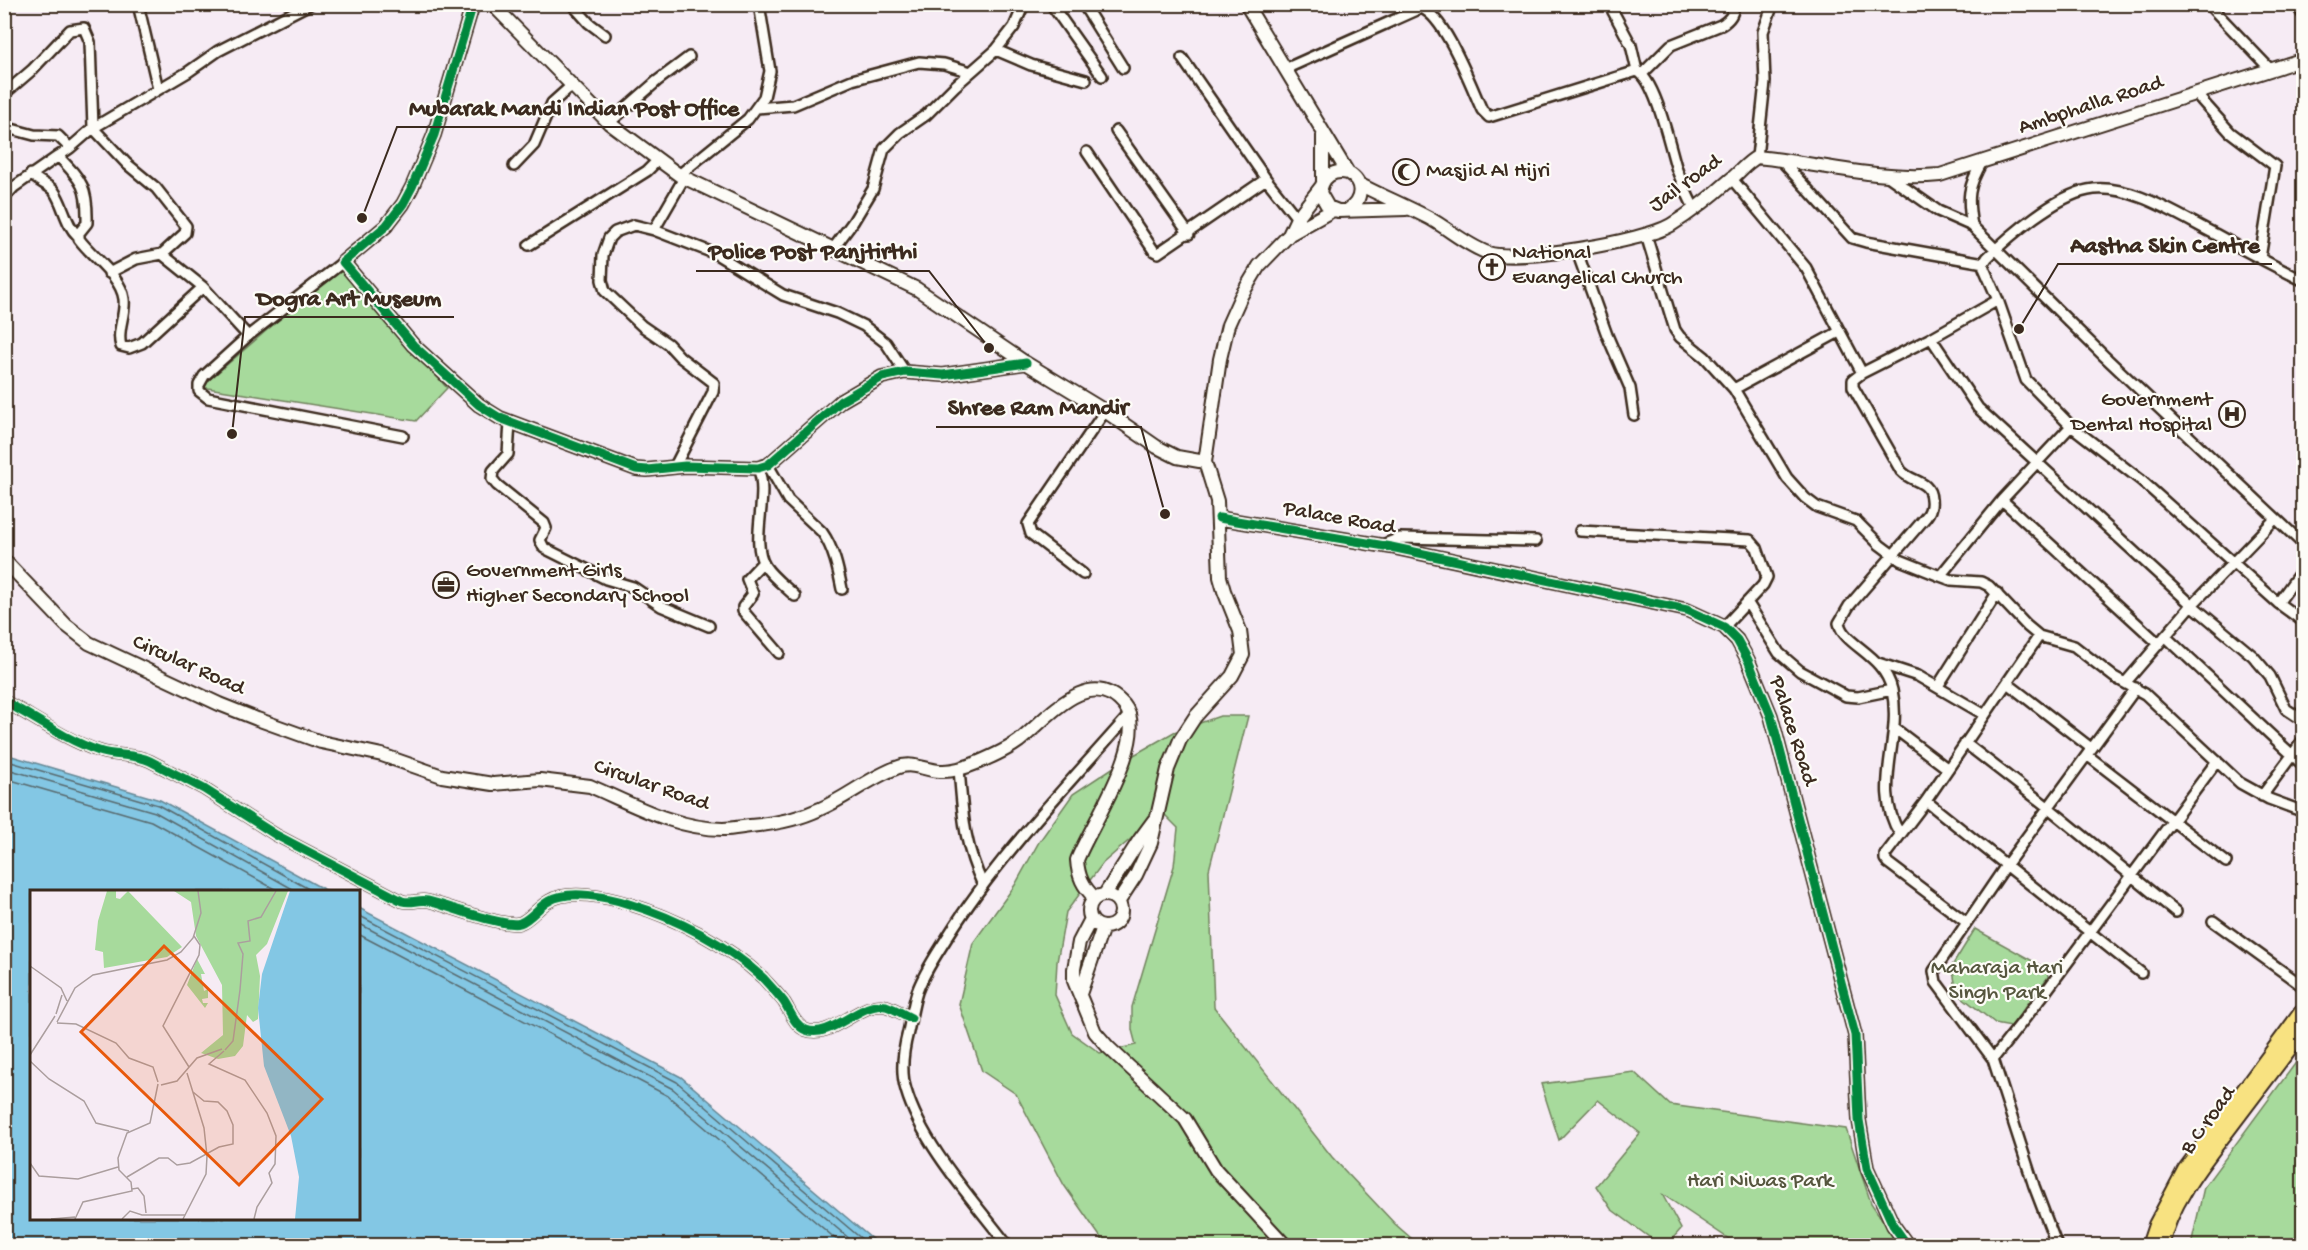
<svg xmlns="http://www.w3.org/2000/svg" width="2308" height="1250" font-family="'Gochi Hand',sans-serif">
<rect width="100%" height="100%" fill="#f6ebf4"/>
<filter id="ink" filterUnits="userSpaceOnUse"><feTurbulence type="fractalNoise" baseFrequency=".0167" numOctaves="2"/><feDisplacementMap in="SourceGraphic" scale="12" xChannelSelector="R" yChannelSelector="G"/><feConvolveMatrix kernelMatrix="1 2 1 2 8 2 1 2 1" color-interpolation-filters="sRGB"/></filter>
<g filter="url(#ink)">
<!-- green -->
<path fill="#a7da9c" stroke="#71825d" stroke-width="1.5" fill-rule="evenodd" d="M340,267l107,121 -31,33 -215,-34z
M1220,716h28l-39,154 5,137 118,150 63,67 24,21h-313l-42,-60 -48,-91 -34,-23 -23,-67 14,-61 42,-58 24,-43 34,-48 47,-31 54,-31zM1162,812l16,16 -4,38 -42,141v23l4,15 -36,8 -28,-20 -17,-38 2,-33 9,-50 37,-49z
M1975,929l72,40 1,8 -37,49 -16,-3 -38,-30 -5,-27z
M2303,1053v192h-112l13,-58z
M1634,1072l36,33 176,24 25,74 28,42h-161l-76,-51 19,35 -14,16h-7l-49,-36 -15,-23 44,-53 -42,-33 -39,40 -18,-56z"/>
<!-- water -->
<path fill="#83c7e4" stroke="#668895" stroke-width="1.5" d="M5,754l155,46 167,91 -295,1v326h326l1,-310 322,169 198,168h-874z"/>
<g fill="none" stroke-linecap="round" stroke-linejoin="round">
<!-- shore -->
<path stroke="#58696d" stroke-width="1.5" d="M4,760l154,45 156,87
M4,768l151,44 143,80
M4,778l147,43 129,71
M358,915l319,167 193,164
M358,923l315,166 185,157
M358,934l310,162 176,150"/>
<defs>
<path id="street" d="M138,4l20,85
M572,4l17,19 16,12
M1051,4l51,72
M1083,4l40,64
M1609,4l22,41 6,26c19,9 33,77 40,99 5,13 11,26 17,38
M2208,4l63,66
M2296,4l8,12
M996,50l35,15 55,15
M1182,58l84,121 31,39
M1285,69l136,-61c24,8 50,78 61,102l7,7 148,-46
M1642,74l29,-29 50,-20c8,-5 14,-11 12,-21
M4,94l28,-24 38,-40 14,-2 6,14 3,86 34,36 29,24 30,38 -1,7 -23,21
M2196,94l34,38 45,34 -15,92
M757,108l36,-3 59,-25 67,-18 25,2 27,8
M609,123l48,-42 32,-24
M4,127l30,8 24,1 12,12
M1116,131l73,103
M1087,152l67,99 4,2 108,-74
M58,156c24,25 30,31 29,67l-8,10v6c13,18 42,37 45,60 2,16 -8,32 -3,47l8,2 13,-5 61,-56
M1757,157l8,-75 -2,-50 10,-28
M1780,159l72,79 14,4 118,21
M514,166l20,-21 18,-42 19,-17
M31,174c7,8 18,11 23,17 10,14 11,33 24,45
M679,175l69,-56 16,-22 6,-26 -11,-67
M1888,176l50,35 34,15 132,130 200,189
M1732,179l74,89 56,105 69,-35 67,-38 28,80 45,46 -69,74 -62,76
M4,198l10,-11 56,-39 23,-20 95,-56 30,-21 92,-47
M1972,226c-5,-28 -4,-40 10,-64
M654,230l62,24 67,41 54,18 27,13 22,17 19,29
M1646,235l29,95 5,7 25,20 29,32 53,89 18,20 12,9 39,14 24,24 20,15 40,16 11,4 30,2 8,4 38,40 12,10 35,10 40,31 31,17 95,89 29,16 35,13
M529,245l118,-74 11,-11
M833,249l20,-27 20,-33 11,-40 16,-16 26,-18 29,-29 41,-36 18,-23 10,-23
M1576,249l31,86 23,53 4,27
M343,262l-95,74 -44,40 -5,9v6l9,7 195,38
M109,273l27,-14 26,-5 41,33 45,49
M1998,300l-14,-32v-5l3,-5c23,-23 69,-62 101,-68 41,-8 91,26 127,44 29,16 59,32 89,47
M1931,338l47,70 214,197 61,51 17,20 16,33 18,12
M1862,373l-9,7v7l48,84c11,12 29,9 30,28 1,7 0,12 -5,18l-77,89 -10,17c5,23 45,31 53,67 11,50 -21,98 8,144
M1734,389l105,-57
M510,422l-2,32 -15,17 -1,8 5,6 47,38 2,5 -6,12 4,8 62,31 27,8 28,19 48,20
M2071,426l71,55 136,122 26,19
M768,465l20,35 34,32c12,17 16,37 20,57
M675,466l38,-74 1,-9 -34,-26 -12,-13 -26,-18 -37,-35 -3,-11 1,-25 6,-17 6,-6 19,-7 20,5 30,-52
M758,468c12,28 -9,72 7,98 7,11 21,21 30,30
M2002,500l156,143
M1580,531l170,9 7,8 10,29 -4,8 -39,42
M1382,545l18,-7 136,3
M763,562l-16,17 6,15 -10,13v4l36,42
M1083,574l-52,-40 -3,-10 77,-113
M1747,602l32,51 21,18 46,25 12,1 34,-7
M2278,603l26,-36
M2165,636l139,130
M1878,663l40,13 67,39
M2126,682l66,-77 83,-86
M2007,683l84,65
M1938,686l59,-93
M4,701c31,17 62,39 95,50 17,6 35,2 51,10l54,28 72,46 126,66c10,3 16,-2 26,0 18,4 76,27 92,22 11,-4 19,-17 29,-22 19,-12 59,-4 80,3 47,14 97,40 134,74 7,8 14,15 21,24 6,9 11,24 22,28 25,10 55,-30 80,-24 9,3 17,8 25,12
M1894,728l54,41
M1965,743l84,65 127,104
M2087,755l139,107
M959,769c4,45 4,73 24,116
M2262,796l42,-57
M1926,801l215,172
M2213,921l91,66
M1966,922l-78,-59 -3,-4v-4l41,-54 113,-165
M1993,1059l48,-61 176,-237
M1008,1246c-34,-45 -86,-101 -102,-156 -6,-19 -3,-39 2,-58 3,-13 5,-27 9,-40 7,-20 20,-38 31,-56 51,-81 119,-150 182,-222
M2057,1246l-23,-60 -41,-127 -57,-77 -2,-11 73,-107 129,-176"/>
<path id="secondary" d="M473,4l-39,131 -22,52 -9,17 -17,22 -43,36 70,83 66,60 21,13 136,51 11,1 38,-4 73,2 10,-3 73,-64 41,-24 23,-5 38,3 83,-12
M492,4l117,119 70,52 238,114 109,74 79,48 52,36 20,10 28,5
M1246,4l102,169
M1323,135v46
M1359,184c23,12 47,22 70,34 20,11 37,27 59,35 30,10 156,-12 183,-28 21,-13 41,-29 59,-45 10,-8 16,-17 27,-23 61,6 122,24 183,18l364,-116
M1348,210c15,-10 16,-28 0,-37 -15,-4 -26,4 -28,20l8,14 10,4 68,-2
M1290,234l43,-24
M1219,518l172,29 296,63 37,17 13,13 11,20 23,56 84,319 4,85 8,48 26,57 15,21
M4,560l62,65 23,18 130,61 38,15 64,23 61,13 60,21 51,8 47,-4 50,6c42,18 86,43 133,43 9,0 18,-2 27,-3 25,-2 47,-6 70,-17 26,-11 49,-31 76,-41 16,-7 28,2 44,3 13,1 27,-4 39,-9 14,-6 28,-12 40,-21 28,-22 70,-77 105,-36 27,32 -34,121 -47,155 1,16 6,27 18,38
M1105,894l35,-55 14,-19
M1089 911a16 16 0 1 1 32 0a16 16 0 1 1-32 0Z
M1119,901l17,-26 15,-32 17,-74 12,-29 15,-23 37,-41 11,-21 -3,-24 -16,-40 -4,-14 -3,-76 -12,-39 15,-103 8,-34 13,-29 18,-30 30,-31 8,-17 24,-31
M1091,919l-12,23 -5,27v12l21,51 13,15 77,72 31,51 70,76
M1080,994l23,-67"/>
<path id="primary" d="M2149,1246l7,-21 29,-55 119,-161
M2161,1246c10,-46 44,-86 71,-122 24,-32 48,-63 72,-95"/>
</defs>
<!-- street casing -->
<use href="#street" stroke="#3b2a1e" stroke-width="14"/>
<!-- secondary casing -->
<use href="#secondary" stroke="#3b2a1e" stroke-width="16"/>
<!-- primary casing -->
<use href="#primary" stroke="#3b2a1e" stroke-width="18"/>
<!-- street -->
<use href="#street" stroke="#fdfcf7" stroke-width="9"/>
<!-- secondary -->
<use href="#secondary" stroke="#fdfcf7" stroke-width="12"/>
<!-- primary -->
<use href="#primary" stroke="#f8e281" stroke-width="14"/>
<defs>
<path id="cycleway" d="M473,4l-39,131 -22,52 -9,17 -17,22 -43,36 70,83 66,60 21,13 136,51 11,1 38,-4 73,2 10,-3 73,-64 41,-24 23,-5 38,3 83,-12
M1219,518l172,29 296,63 37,17 13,13 11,20 23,56 84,319 4,85 8,48 26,57 15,21
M4,701c31,17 62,39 95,50 17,6 35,2 51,10l54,28 72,46 126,66c10,3 16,-2 26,0 18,4 76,27 92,22 11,-4 19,-17 29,-22 19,-12 59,-4 80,3 47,14 97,40 134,74 7,8 14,15 21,24 6,9 11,24 22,28 25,10 55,-30 80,-24 9,3 17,8 25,12"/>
</defs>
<!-- cycleway casing -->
<use href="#cycleway" stroke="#fdfcf7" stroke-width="13"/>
<!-- cycleway -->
<use href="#cycleway" stroke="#00873e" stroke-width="9"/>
</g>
</g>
<!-- icons -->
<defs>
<symbol id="mosque-ring" viewBox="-11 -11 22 22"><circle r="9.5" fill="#fdfcf7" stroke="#3b2a1e" stroke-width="1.5"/><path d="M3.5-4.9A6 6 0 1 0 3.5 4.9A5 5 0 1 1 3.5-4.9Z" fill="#3b2a1e"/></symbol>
<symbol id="church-ring" viewBox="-11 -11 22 22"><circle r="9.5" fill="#fdfcf7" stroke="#3b2a1e" stroke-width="1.5"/><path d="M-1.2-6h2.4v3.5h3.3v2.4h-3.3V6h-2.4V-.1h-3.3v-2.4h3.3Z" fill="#3b2a1e"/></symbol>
<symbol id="hospital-ring" viewBox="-11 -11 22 22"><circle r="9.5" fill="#fdfcf7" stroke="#3b2a1e" stroke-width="1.5"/><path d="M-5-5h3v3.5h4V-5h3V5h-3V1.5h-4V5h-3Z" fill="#3b2a1e"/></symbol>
<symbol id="office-ring" viewBox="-11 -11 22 22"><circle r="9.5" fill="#fdfcf7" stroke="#3b2a1e" stroke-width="1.5"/><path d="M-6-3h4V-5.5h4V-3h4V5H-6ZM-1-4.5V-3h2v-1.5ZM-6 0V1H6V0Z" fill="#3b2a1e"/></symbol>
</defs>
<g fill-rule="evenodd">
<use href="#mosque-ring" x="1391" y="157" width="30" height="30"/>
<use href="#church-ring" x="1477" y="252" width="30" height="30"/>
<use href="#hospital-ring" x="2217" y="399" width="30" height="30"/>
<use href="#office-ring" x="431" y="570" width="30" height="30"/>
</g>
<g text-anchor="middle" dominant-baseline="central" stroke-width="4.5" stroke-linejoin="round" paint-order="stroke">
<!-- street labels -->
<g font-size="22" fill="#3b2a1e" stroke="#fdfcf7">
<text transform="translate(2091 106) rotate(-18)">Ambphalla Road</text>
<text transform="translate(1686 184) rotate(-36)">Jail road</text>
<text transform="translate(1339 519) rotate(10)">Palace Road</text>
<text transform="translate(188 666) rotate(24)">Circular Road</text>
<text transform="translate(1792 731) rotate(72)">Palace Road</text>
<text transform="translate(651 786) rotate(19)">Circular Road</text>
<text transform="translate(2209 1121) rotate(-54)">B C road</text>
</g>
<!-- poi labels -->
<g font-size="22" fill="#3b2a1e" stroke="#fdfcf7" text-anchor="start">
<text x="1426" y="172">Masjid Al Hijri</text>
<text x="1512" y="254">National<tspan x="1512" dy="25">Evangelical Church</tspan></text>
<text x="2212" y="401" text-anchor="end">Government<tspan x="2212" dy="25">Dental Hospital</tspan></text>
<text x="466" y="572">Government Girls<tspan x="466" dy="25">Higher Secondary School</tspan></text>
</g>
<!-- park labels -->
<g font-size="22" fill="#56563e" stroke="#fdfcf7">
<text x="1997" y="969">Maharaja Hari<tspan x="1997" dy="25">Singh Park</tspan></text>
<text x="1760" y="1182">Hari Niwas Park</text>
</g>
</g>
<!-- overview -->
<g transform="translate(30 890)">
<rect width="330" height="330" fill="#f6ebf4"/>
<path d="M77,1h9v7l4,1 8,-8 54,56 -15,10 -63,11 -1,-16 -8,-2 3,-29zM144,1h114l-21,53 -11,11 4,21 -2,43 -5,3 -6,-7 -4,31 -8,10 -17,3 -17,-6 22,-18 -1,-50 -26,-49 -5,-34zM167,69l8,15h-4l3,17 4,-2v9l-6,1 1,4h5l-3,5 -18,-23z" fill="#a7da9c"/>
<path d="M260,1h70v328h-65l4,-42 -8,-41 -27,-70 -6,-58 4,-34z" fill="#83c7e4"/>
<path fill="none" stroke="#ab9e9e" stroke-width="1.5" d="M0,76l31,22 6,13M26,124l6,-19M27,132l18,-34 18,-13 74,-15 14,-8 12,-14 8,-25 -3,-22M27,133l19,1 40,19 13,15 24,9 5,15M195,160l8,-9 7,-51 3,-36 -5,-11 12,-2 -2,-20 13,-4 15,-26M194,161l-15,13 36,16 22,33 9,23 -1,28 -6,9 3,10 -15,24 -3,12M0,165l25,-39M0,171l19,18 35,22 12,22 33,8M159,177l-26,-41 36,-71 1,-10 -6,-9M131,195l16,-4 20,-23 25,-9M0,273l9,13 39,3 40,-12M97,287l32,-19h9l9,7 13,-2 29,-16 14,-3v-19l-6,-14 -9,-9 -14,-1 -11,-9M102,299l6,-1 6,8 2,17M21,329l24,-2M45,329l8,-17 49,-11 -1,-9 -12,-12 -1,-12 9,-25 23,-10 8,-39M92,329l8,-8 12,4h43M153,329l23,-45 1,-18 -3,-28 -17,-55"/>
<path fill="#e8590c" fill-opacity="0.15" stroke="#e8590c" stroke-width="3" d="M134,56l158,153 -83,86 -158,-153z"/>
<rect width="330" height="330" fill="none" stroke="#3b2a1e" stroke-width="3"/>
</g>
<!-- callouts -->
<path fill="none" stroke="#3b2a1e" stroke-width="2" d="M362 218L397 127H751M2019 329L2058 264H2272M989 348L929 271H696M232 434L245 317H454M1165 514L1141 427H936"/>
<g fill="#3b2a1e" stroke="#fdfcf7" stroke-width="2">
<circle cx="362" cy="218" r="6"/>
<circle cx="2019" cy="329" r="6"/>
<circle cx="989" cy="348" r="6"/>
<circle cx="232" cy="434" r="6"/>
<circle cx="1165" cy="514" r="6"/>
</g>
<g font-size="24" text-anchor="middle" font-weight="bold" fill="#3b2a1e" stroke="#fdfcf7" stroke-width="4.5" stroke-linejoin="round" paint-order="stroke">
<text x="574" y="115">Mubarak Mandi Indian Post Office</text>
<text x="2165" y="252">Aastha Skin Centre</text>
<text x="813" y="258">Police Post Panjtirthi</text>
<text x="349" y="305">Dogra Art Museum</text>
<text x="1038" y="414">Shree Ram Mandir</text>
</g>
<!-- margin -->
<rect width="2308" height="1250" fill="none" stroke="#fdfcf7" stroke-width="24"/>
<rect x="12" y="12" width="2284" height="1226" fill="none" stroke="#3b2a1e" stroke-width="2" filter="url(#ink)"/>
</svg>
